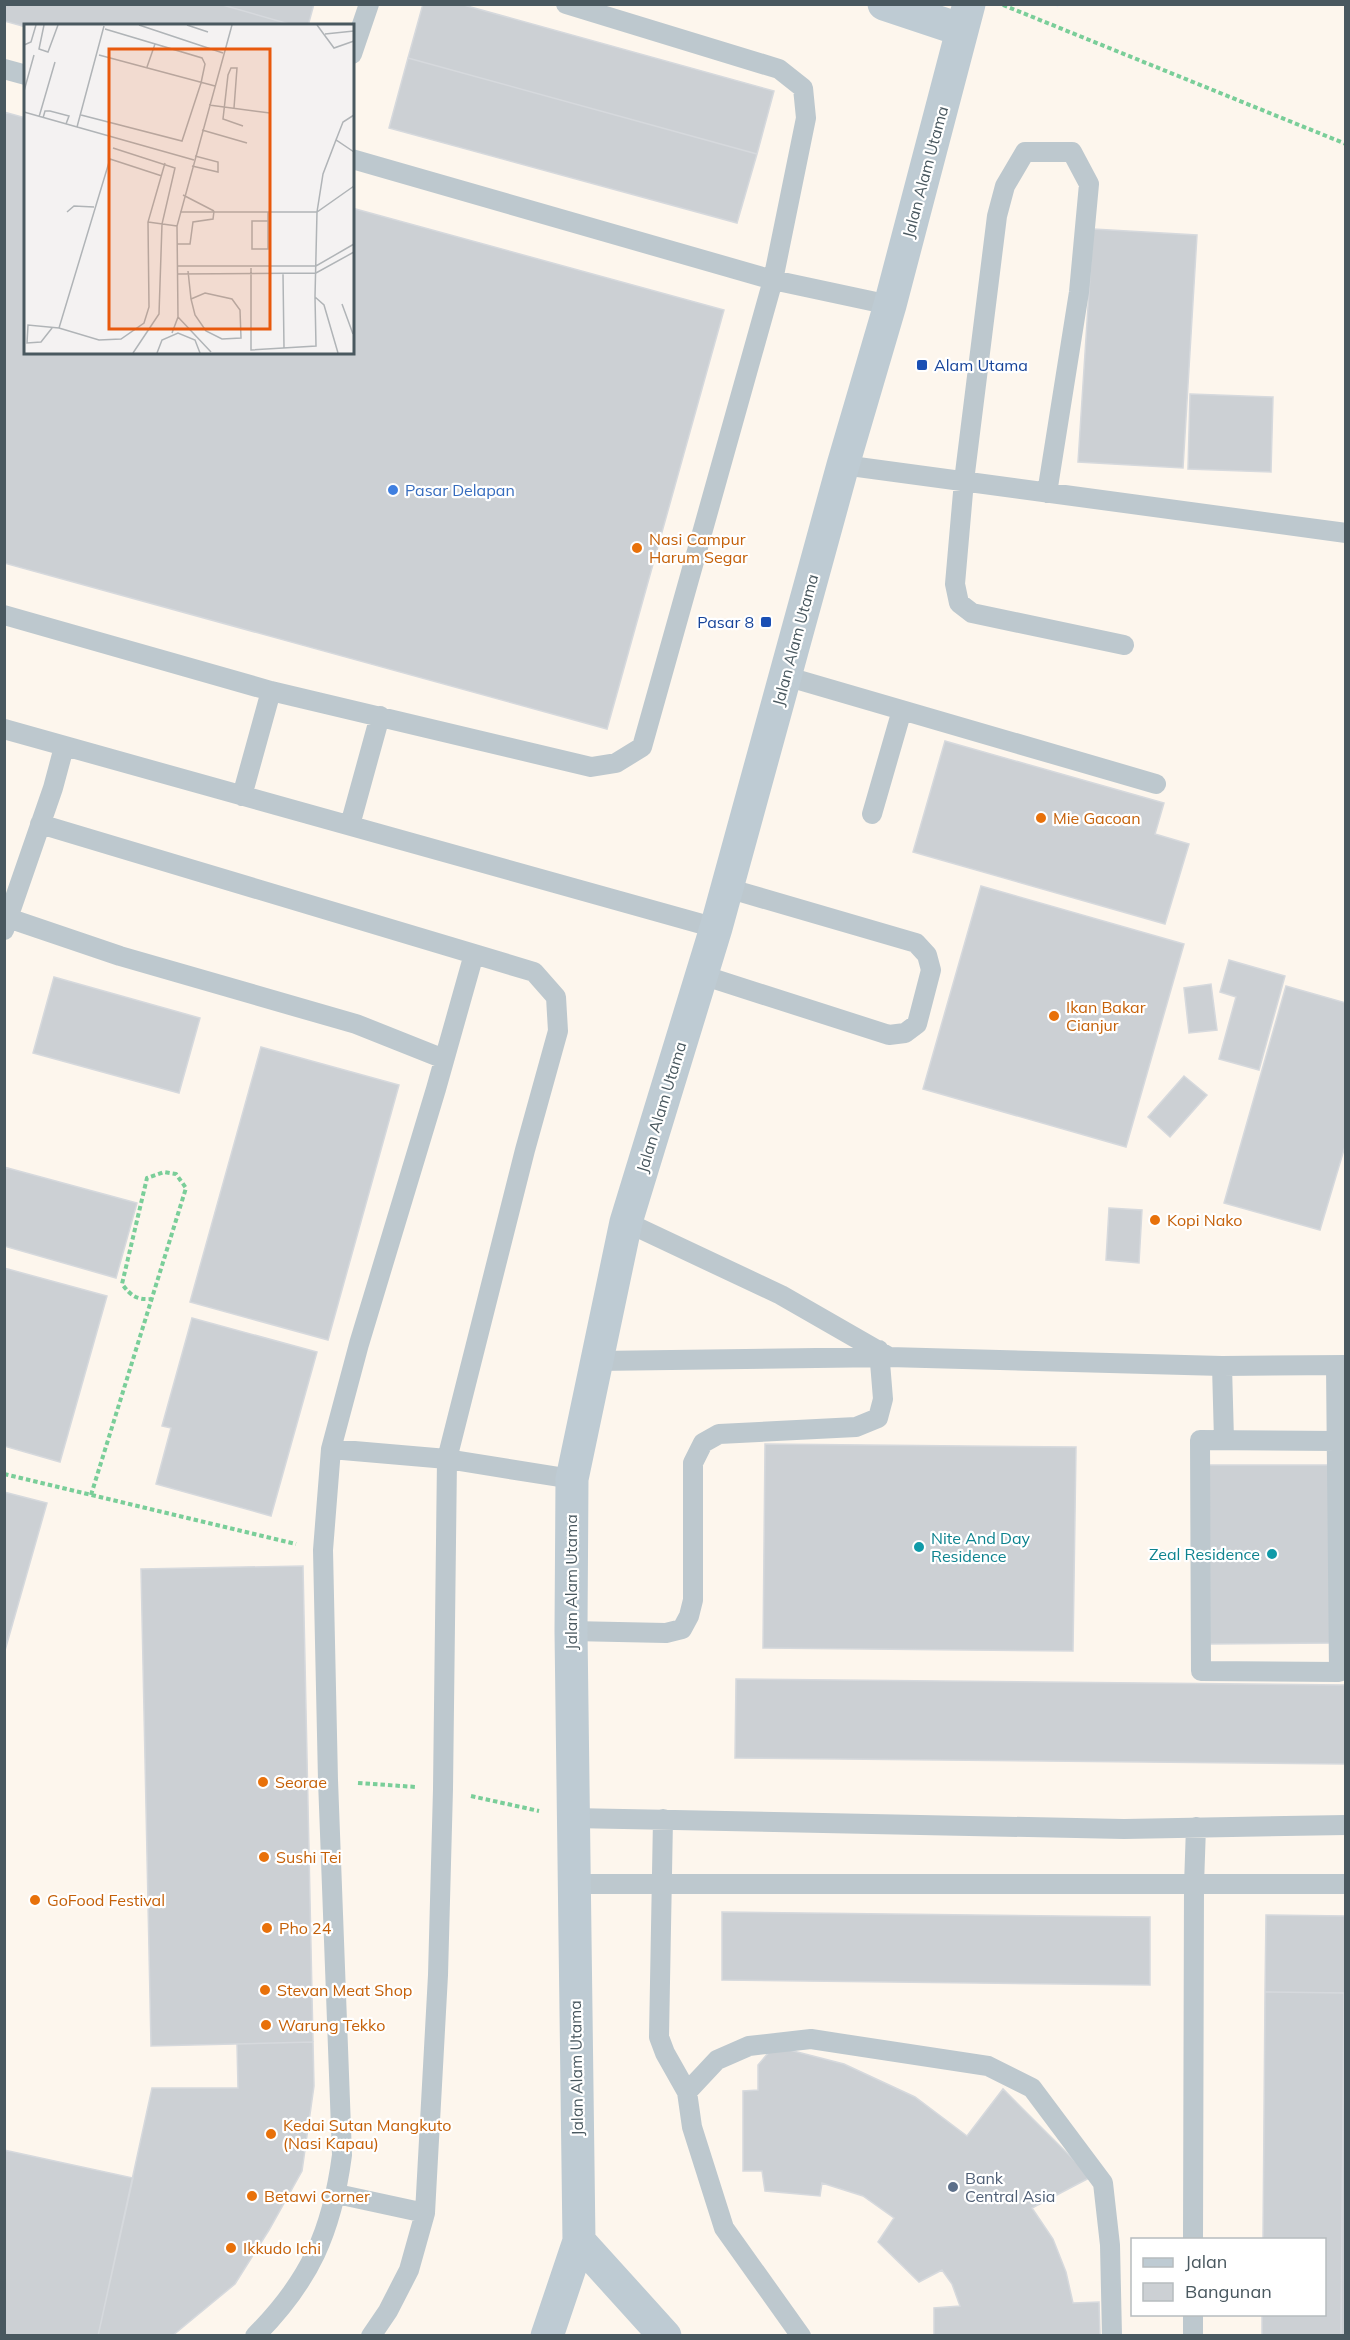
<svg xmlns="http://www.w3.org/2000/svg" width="1350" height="2340" font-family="Mulish,sans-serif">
<rect width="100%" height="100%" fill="#f4f2f2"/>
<!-- commercial -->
<path fill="#fdf6ed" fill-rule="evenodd" d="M1054,4l4,4 1,-4 286,1v2330h-1340l-1,-2330zM26,26h326v326h-326zM1132,2240h192v74h-192z"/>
<!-- building -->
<path fill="#ccd0d4" stroke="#d6d9dd" stroke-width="1.5" d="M4,4h215l77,22 -270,1 -22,-6z
M219,4h95l-6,22h-12z
M423,4h37l314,87 -17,63 -349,-96z
M408,58l349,96 -20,69 -348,-95z
M4,112l22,6v234h326v-144l372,102 -117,419 -603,-166z
M1093,229l104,6 -14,233 -105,-6z
M1190,394l83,3 -2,75 -83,-3z
M945,741l219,62 -9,31 34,10 -24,80 -252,-72z
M981,886l203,58 -58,203 -203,-58z
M1229,960l56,16 -26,94 -40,-11 17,-62 -16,-5z
M54,977l146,41 -21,75 -146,-40z
M1211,984l6,46 -28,3 -5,-45z
M1286,986l60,17v140l-26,87 -96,-27z
M261,1047l138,38 -71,255 -138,-38z
M1184,1076l23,19 -37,42 -22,-20z
M4,1167l133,36 -21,75 -112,-32z
M1109,1208l33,2 -3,53 -33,-3z
M4,1268l103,28 -47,166 -56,-16z
M192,1318l125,34 -46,164 -115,-32 15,-56 -9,-2z
M765,1444l311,3 -3,204 -310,-3z
M1209,1465h125v178l-124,1z
M4,1492l43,11 -43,151z
M303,1566l10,476 -162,4 -10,-477z
M736,1679l610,6v79l-611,-6z
M722,1912l428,5v68l-428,-5z
M1266,1915l80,1v77l-81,-1z
M1265,1992l79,1 -3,343h-79v-22h62v-74h-61z
M1344,1993l2,343h-5z
M313,2042l1,44 -12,85 -33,59 -34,54 -63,52h-74l54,-248h86l-1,-44z
M774,2046l70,18 71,33 52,39 36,-47 88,88 -59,31 21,31 13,33 7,31 26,-1 1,34h-166v-28l26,-2 -8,-22 -10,-14 -23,12 -41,-40 16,-24 -31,-22 -41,-13 -2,13 -55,-5 -3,-20h-19v-80l15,-1v-25z
M4,2150l129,28 -35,158h-94z"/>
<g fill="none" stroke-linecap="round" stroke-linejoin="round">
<!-- path -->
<path stroke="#7ace99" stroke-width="4" stroke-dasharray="4.5 3" stroke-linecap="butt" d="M1003,5l343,139
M4,1474l292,70
M91,1495l95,-307 -10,-14 -12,-2 -17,6 -25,106c9,12 15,16 29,15
M358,1783l58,4
M471,1796l68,15"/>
<!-- service -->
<path stroke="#bdc8ce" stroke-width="20" d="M352,54l17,-50
M4,69l22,6
M352,159l421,121 117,25
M843,465l503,68
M1047,493l32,-201 10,-108 -17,-32h-47l-20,34 -8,30 -33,265 -9,103 4,19 13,10 152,32
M4,615l267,76 320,76 25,-4 26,-16 131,-467 33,-162 -3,-30 -24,-19 -213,-65
M785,676l371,108
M4,729l712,199
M242,796l29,-105
M872,814l30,-104
M40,824l494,148 22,25 2,34 -33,119 -78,309 -4,330 -5,186 -13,238 -16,57 -21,41 -17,25
M350,825l30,-109
M8,918l45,-130 11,-41
M4,930l4,-12 112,38 236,68 88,35
M702,975l187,60 16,-2 12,-9 14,-54 -4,-15 -11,-12 -189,-55
M626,1222l155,73 108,62
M597,1361l292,-4 333,9 124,-1
M1222,1366l2,74
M1336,1366l3,306 -138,-1 -1,-231 137,1
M331,1449l116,10 125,20
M571,1631l95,2 16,-4 7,-13 4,-16v-137l10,-20 16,-9 137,-7 22,-9 5,-19 -4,-49
M572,1818l552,11 222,-4
M663,1819l-4,218 6,16 22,39
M574,1884h772
M337,2194l88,19
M1193,2240l1,-355 2,-58
M255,2336c55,-55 77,-105 87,-181l-14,-375 -5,-230 8,-101 28,-105 77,-255 38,-135
M801,2336l-77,-108 -32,-101 -5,-35 30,-32 32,-14 62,-7 177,27 44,22 71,95 7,62 2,91
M1193,2336v-22"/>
<!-- secondary -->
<path stroke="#becbd3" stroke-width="33" d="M884,4l78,26
M579,2241l86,95
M547,2336l32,-95 -8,-610 1,-152 54,-257 90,-294 127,-463 47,-160 79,-301"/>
</g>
<!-- markers -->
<g fill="#1a4fb4" stroke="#fff" stroke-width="2">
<rect x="916" y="359" width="12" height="12" rx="3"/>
<rect x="760" y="616" width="12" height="12" rx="3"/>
</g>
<circle fill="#3f7fe0" stroke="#fff" stroke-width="2" cx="393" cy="490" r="6"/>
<g fill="#e8710a" stroke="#fff" stroke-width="2">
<circle cx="637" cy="548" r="6"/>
<circle cx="1041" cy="818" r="6"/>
<circle cx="1054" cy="1016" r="6"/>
<circle cx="1155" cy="1220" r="6"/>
<circle cx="263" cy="1782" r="6"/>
<circle cx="264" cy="1857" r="6"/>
<circle cx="35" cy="1900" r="6"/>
<circle cx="267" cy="1928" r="6"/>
<circle cx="265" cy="1990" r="6"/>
<circle cx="266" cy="2025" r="6"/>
<circle cx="271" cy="2134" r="6"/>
<circle cx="252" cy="2196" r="6"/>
<circle cx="231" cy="2248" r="6"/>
</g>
<g fill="#0f9aa8" stroke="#fff" stroke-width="2">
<circle cx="919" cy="1547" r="6"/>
<circle cx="1272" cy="1554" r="6"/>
</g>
<circle fill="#5c6f8a" stroke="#fff" stroke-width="2" cx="953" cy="2187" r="6"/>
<g text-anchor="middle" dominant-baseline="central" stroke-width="4.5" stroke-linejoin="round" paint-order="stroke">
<!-- street labels -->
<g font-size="16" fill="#49585f" stroke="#fff">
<text transform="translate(925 172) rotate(-75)">Jalan Alam Utama</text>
<text transform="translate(795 640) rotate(-75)">Jalan Alam Utama</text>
<text transform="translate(661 1107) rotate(-73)">Jalan Alam Utama</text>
<text transform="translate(571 1582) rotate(-90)">Jalan Alam Utama</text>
<text transform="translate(576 2068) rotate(-91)">Jalan Alam Utama</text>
</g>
<!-- transit labels -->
<g font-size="16" fill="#164399" stroke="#fff" text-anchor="start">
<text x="934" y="365">Alam Utama</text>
<text x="754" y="622" text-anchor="end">Pasar 8</text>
</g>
<!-- shop labels -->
<g font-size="16" fill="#366cbe" stroke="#fff" text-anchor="start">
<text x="405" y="490">Pasar Delapan</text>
</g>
<!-- food labels -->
<g font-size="16" fill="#c56008" stroke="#fff" text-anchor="start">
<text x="649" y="539">Nasi Campur<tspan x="649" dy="18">Harum Segar</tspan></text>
<text x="1053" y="818">Mie Gacoan</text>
<text x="1066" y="1007">Ikan Bakar<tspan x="1066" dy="18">Cianjur</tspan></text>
<text x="1167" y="1220">Kopi Nako</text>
<text x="275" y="1782">Seorae</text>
<text x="276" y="1857">Sushi Tei</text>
<text x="47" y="1900">GoFood Festival</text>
<text x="279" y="1928">Pho 24</text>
<text x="277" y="1990">Stevan Meat Shop</text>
<text x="278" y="2025">Warung Tekko</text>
<text x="283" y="2125">Kedai Sutan Mangkuto<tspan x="283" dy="18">(Nasi Kapau)</tspan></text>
<text x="264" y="2196">Betawi Corner</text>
<text x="243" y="2248">Ikkudo Ichi</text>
</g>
<!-- culture labels -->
<g font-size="16" fill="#0d838f" stroke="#fff" text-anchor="start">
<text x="931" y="1538">Nite And Day<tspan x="931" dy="18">Residence</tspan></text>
<text x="1260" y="1554" text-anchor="end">Zeal Residence</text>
</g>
<!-- service labels -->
<g font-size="16" fill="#4e5e75" stroke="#fff" text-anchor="start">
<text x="965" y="2178">Bank<tspan x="965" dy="18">Central Asia</tspan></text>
</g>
</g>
<!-- overview -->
<g transform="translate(24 24)">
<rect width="330" height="330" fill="#f4f2f2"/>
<path fill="none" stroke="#b0b4b7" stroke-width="1.5" d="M20,1l-5,24 9,3 10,-27M115,1l84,28M163,1l21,7M293,1l17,23 20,-7M301,10l29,-3M0,21l7,-3 5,-17M75,31l116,31M123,43l8,-23M0,67l10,-36M185,81l61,8M210,84l3,-40h-6l-3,7 -5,44 20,7M0,88l170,48M57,91l101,26 19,-58 4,-19 -3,-6 -97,-29M15,93l16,-55M19,94l2,-7h5l19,5 -3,8M53,103l27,-101M178,106l45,13M312,116l7,-18 11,-7M89,124l62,20 -13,56 -3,90 -26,39M168,142l26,6v-10l-23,-6M159,171l31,16M43,188l7,-6 20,1M156,188h137l37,-26M244,188v37h-16v-28h16M124,198l29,4M153,220h13l3,-22 20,-3 1,-8M153,242h139l38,-22M227,244v82l65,-4 -1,-49M164,247l3,28M153,250l139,-1 38,-21M259,250l1,74M181,269l27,6 8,11 1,28 -19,1 -16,-8 -11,-16 -4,-16zM318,280l11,30M154,293l33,35M28,304l-11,14 -14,1 1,-18 31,3 40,12 22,-1 23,-16 5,-16 -1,-85 17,-59M35,304l51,-169 52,17M148,309l6,-16 -1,-91 55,-201M133,329l5,-13 16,-7 17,7 5,13M314,329l-14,-48 -9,-8 2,-85 6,-38 13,-34 18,12"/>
<path fill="#e8590c" fill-opacity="0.15" stroke="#e8590c" stroke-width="3" d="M85,25h161v280h-161z"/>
<rect width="330" height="330" fill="none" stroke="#49585f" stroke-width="3"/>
</g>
<!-- border -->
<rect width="1350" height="2340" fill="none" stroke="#49585f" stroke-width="12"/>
<!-- legend -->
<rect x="1131" y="2238" width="195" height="78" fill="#ffffff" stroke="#b6bcbf" stroke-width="1.5"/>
<rect x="1143" y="2258" width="30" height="9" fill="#becbd3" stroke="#b6bcbf" stroke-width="1.5"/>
<text x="1185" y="2268" font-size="18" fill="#49585f">Jalan</text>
<rect x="1143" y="2283" width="30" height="18" fill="#ccd0d4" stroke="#b6bcbf" stroke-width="1.5"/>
<text x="1185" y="2298" font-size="18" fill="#49585f">Bangunan</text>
</svg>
